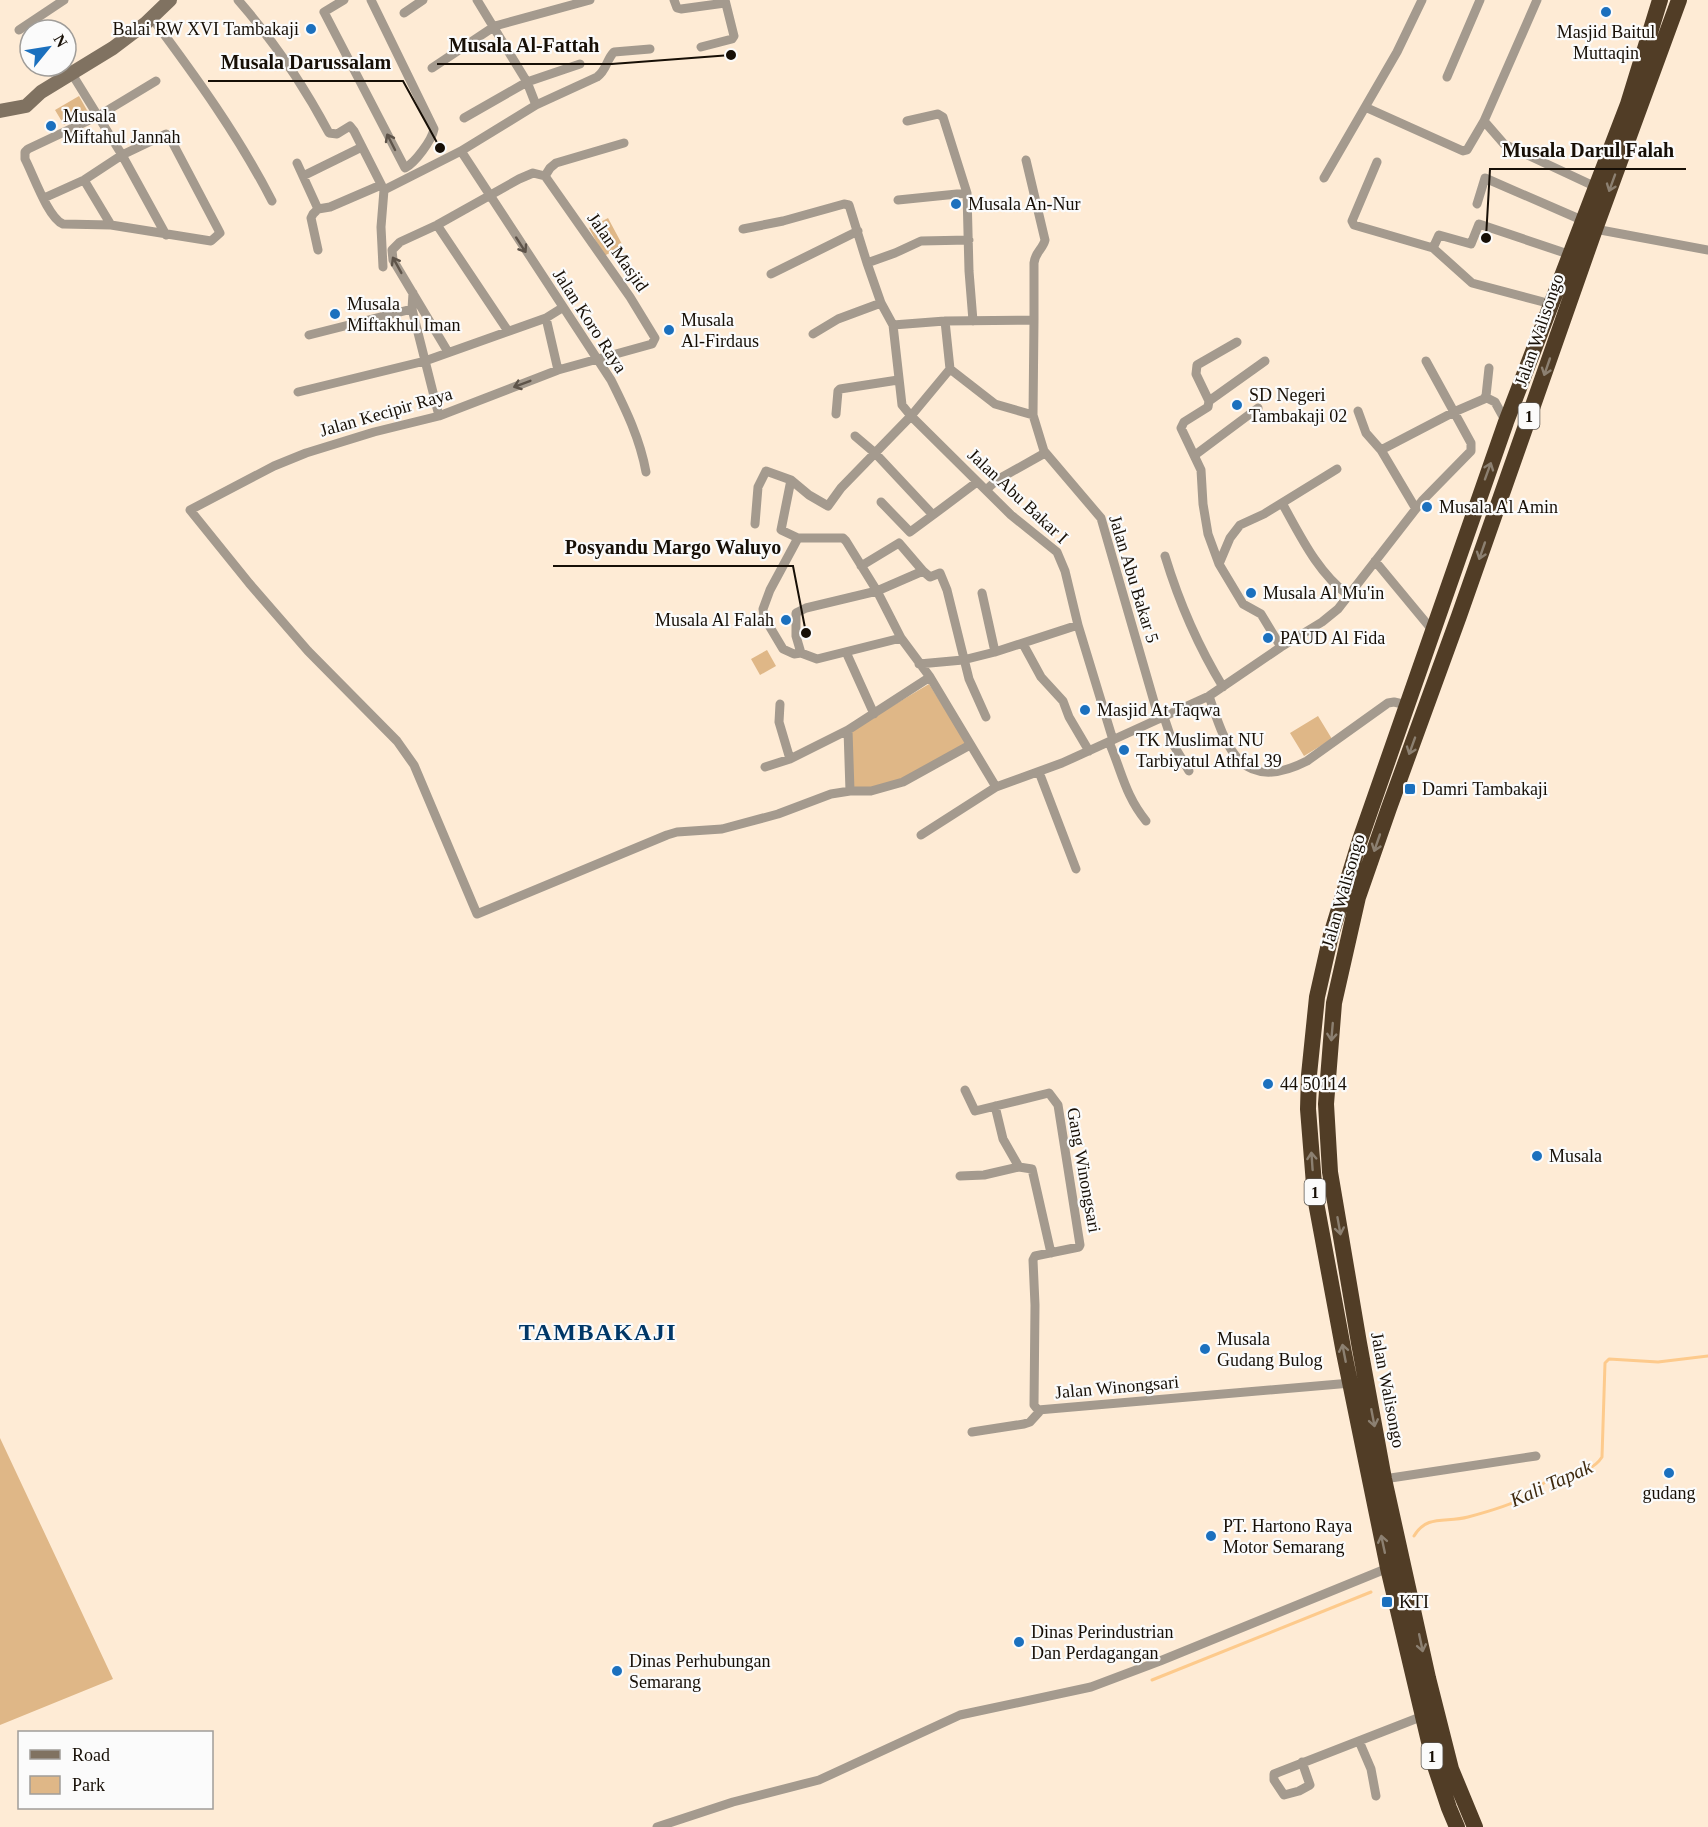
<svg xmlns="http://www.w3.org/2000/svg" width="1708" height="1827" font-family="'Times New Roman',serif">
<rect width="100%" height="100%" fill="#feebd5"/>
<!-- green -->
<path fill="#dfb787" d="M79,96l9,16 -24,13 -9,-15z
M608,218l15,28 -19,10 -15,-28z
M767,650l9,16 -16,9 -9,-16z
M929,684l38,60c-38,21 -70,45 -116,45l1,-59z
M1318,716l14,23 -28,17 -14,-23z
M0,1438l113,241 -113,46z"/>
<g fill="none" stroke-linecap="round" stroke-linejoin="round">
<!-- stream -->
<path stroke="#fdca8c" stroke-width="3" d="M1414,1536c13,-22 32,-13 54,-19 15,-4 43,-12 57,-20 7,-3 12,-10 19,-14 19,-9 46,-7 58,-26l3,-94 4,-4 49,3 50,-6
M1152,1680l219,-88"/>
<!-- street -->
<path stroke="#a49a8e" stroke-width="9" d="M238,0c35,40 66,86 91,133l8,1 13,-8 4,5 30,59 -3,37 2,40
M344,0l-20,12 81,156c10,-5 27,-28 29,-39l-63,-129
M477,0l50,82 9,23
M674,0l3,8 4,1 44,-6
M404,13l19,-13
M152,18c44,59 86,117 120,183
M19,30l45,-30
M701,47l31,-8 2,-3 -9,-36
M432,68l63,-42 95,-26
M72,74l50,81 44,80
M1447,77l33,-77
M1365,107l98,44 4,-1 17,-29 53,-121
M464,118l63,-36 53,-18
M907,121l31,-7 5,3 24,76 2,78 4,50
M1484,121l20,23 92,43
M1026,160l19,80c-2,9 -10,12 -11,23v57
M1377,162l-25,59 2,4 79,23 39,35 79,21
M297,163l21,46 12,-2 51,-22
M303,176l59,-29
M545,176l85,121 25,41 -3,6 -94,26 -119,46 -65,16 -68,21 -32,13 -84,44 59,73 59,68 89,90 17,24 63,149 190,-79 10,-3 45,-3 56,-15 53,-20 19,-3h21l32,-9 67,-37
M1324,178l73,-126 25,-52
M84,180l27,45
M384,190l77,-39
M44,198l40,-18 38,-25 44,-21 3,2 49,93 2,4 -9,8 -100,-16 -48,-1c-15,-6 -30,-50 -38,-65v-7l3,-3 70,-33 58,-35
M898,200l69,-7
M1477,204l8,-26 99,43
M437,225l71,106
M743,229l40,-8 61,-17 5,1 18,58 14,40 12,22 9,80 9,11 100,99 46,37 8,19 13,54 35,115
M1595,229l113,21
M1433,248l6,-13 32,9 8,-20 92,31
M318,250l-7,-32 2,-4 5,-5
M867,263l28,-10 26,-12 48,-1
M771,274l87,-43
M413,293l-1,16 27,107
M546,318l12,52
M893,325l52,-4 89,-1 -1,95 11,36 57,67 58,201
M813,334l25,-15 43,-16
M309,335l103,-26
M448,352l-55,-92 -1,-10 8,-8 37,-17 82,-46 14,-6 12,3 5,-8 6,-5 68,-20
M1265,361l-56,40 -1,6 -24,15 -3,6 20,42 2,34 5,30 11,30 24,40 18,10 20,33
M950,369l45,35 38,11
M298,392l127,-31 121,-43 16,-10
M1485,397l10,5 11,20
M1209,401l-13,-27 1,-9 40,-23
M1358,411l8,22 15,17 35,59
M836,414l2,-23 2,-2 58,-9
M855,436l20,17 58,62 44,-33
M1381,450l73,-38 30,-13 2,-3 3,-28
M1195,455l63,-47
M646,472c-6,-33 -20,-62 -35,-92l-150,-229 75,-46 61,-28c10,-7 9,-17 17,-25l36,-3
M791,480l-10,50 17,8
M986,490l11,-10 48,-27
M881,502l29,30 23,-17
M1282,503c18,32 35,69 66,92
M755,524l3,-37 8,-16 25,9 18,15 19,11 13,-18 70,-72 39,-47 -5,-48
M1165,556c14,46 33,90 58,131
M1375,561l58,70
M1219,564l11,-26 10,-13 24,-11 73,-45
M861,566l38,-23 24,28
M982,593l13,59
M901,638l-84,21 -16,-6 -7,1 -11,-5 -19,-32 -1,-8 7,-19 28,-52h45l3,3 31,50 24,47 29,39 66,110
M1023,644l18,33 22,24 6,16 20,34
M846,652l28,62
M801,653l-5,-17v-23l10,-5 71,-17 46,-20 7,6 10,-4 7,17 22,89 17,38
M919,664l44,-4 32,-8 83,-27
M1209,696c18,54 33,98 98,65l81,-58 6,-1 13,3
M780,704l-1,18 11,37
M1164,717l9,27 16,27
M848,730l2,61
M1109,742c13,30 16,53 37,79
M765,767l25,-8 58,-29 82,-53
M1039,772l37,97
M921,835l75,-48 66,-24 147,-67 72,-49 41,-25 16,-13 84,-108 49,-50v-8l-45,-82
M965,1090l10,21 74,-18 9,12 22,140 -1,2 -44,9 -2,4 2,45 -1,100 4,5 313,-27
M995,1106l8,33 16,28
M960,1176l24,-1 35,-8 13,2 19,84
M972,1432l52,-8 6,-2 10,-11
M1384,1479l152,-23
M1359,1741l12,28 5,27
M1302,1762l8,23 -11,6 -15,4 -10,-15v-6l149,-58
M657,1827l76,-25 86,-22 141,-65 131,-28 69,-26 228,-93"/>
<!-- secondary -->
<path stroke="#807261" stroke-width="14" d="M0,111l26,-5 15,-14 72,-44 33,-25 24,-23"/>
<!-- highway -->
<path stroke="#513d26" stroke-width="16" d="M1457,1827l-8,-19 -15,-45 -46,-195 -44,-215 -29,-156 -7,-88 1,-34 8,-78 14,-62 29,-95 146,-418 122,-318 32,-104
M1475,1827l-24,-58 -23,-91 -44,-199 -25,-136 -29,-171 -4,-68 8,-101 24,-106 31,-89 70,-192 136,-387 84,-229"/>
</g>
<!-- one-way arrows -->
<defs><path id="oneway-shaft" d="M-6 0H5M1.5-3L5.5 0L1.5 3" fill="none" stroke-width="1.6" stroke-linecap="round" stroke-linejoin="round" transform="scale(1.5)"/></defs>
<g stroke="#5e544a">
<use href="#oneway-shaft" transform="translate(391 142) rotate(-117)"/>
<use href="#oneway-shaft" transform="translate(521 245) rotate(57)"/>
<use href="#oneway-shaft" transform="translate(397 265) rotate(-119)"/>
<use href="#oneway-shaft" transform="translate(522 384) rotate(159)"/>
</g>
<g stroke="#8c8071">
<use href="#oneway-shaft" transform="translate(1612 183) rotate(110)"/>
<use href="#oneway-shaft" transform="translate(1547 367) rotate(109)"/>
<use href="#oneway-shaft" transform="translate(1488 471) rotate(-70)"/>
<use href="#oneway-shaft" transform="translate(1482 551) rotate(109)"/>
<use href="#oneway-shaft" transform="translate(1412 746) rotate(110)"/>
<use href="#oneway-shaft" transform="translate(1377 843) rotate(109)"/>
<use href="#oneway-shaft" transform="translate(1332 1032) rotate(95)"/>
<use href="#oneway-shaft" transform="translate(1312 1161) rotate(-94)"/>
<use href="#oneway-shaft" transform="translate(1339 1226) rotate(80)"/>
<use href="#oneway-shaft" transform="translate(1344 1353) rotate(-101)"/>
<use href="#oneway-shaft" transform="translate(1373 1418) rotate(79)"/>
<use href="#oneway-shaft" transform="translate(1383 1544) rotate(-102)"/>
<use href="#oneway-shaft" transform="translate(1421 1643) rotate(78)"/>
</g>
<!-- markers -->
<g fill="#1b70be" stroke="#fbfbfb" stroke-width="2">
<circle cx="1606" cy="12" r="6"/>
<circle cx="311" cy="29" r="6"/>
<circle cx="51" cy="126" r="6"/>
<circle cx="956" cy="204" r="6"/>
<circle cx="335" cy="314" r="6"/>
<circle cx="669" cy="330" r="6"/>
<circle cx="1237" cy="405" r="6"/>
<circle cx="1427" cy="507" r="6"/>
<circle cx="1251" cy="593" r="6"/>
<circle cx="786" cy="620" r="6"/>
<circle cx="1268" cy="638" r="6"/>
<circle cx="1085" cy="710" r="6"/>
<circle cx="1124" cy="750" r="6"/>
<rect x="1404" y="783" width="12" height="12" rx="3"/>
<circle cx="1268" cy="1084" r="6"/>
<circle cx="1537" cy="1156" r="6"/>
<circle cx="1205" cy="1349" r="6"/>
<circle cx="1669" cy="1473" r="6"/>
<circle cx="1211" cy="1536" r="6"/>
<rect x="1381" y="1596" width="12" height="12" rx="3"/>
<circle cx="1019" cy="1642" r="6"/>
<circle cx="617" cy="1671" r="6"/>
</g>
<g text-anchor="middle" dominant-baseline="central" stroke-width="4.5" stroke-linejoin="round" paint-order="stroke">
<!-- shield labels -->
<g fill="#fbfbfb" stroke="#5b5650" stroke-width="1.5">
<rect x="1518.5" y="403" width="21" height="26" rx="4.5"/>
<rect x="1304.5" y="1179" width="21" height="26" rx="4.5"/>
<rect x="1421.5" y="1743" width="21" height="26" rx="4.5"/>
</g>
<g font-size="16" font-weight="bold" fill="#170f06">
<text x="1529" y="416">1</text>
<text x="1315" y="1192">1</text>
<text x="1432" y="1756">1</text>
</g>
<!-- poi labels -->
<g font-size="18" fill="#170f06" stroke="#fbfbfb" text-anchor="start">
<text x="299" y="29" text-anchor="end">Balai RW XVI Tambakaji</text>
<text x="1606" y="32" text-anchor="middle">Masjid Baitul<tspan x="1606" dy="21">Muttaqin</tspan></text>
<text x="63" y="116">Musala<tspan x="63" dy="21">Miftahul Jannah</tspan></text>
<text x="968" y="204">Musala An-Nur</text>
<text x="347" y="304">Musala<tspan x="347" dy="21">Miftakhul Iman</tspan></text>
<text x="681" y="320">Musala<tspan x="681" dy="21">Al-Firdaus</tspan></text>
<text x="1249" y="395">SD Negeri<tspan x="1249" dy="21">Tambakaji 02</tspan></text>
<text x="1439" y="507">Musala Al Amin</text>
<text x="1263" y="593">Musala Al Mu'in</text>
<text x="774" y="620" text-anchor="end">Musala Al Falah</text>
<text x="1280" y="638">PAUD Al Fida</text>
<text x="1097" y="710">Masjid At Taqwa</text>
<text x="1136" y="740">TK Muslimat NU<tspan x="1136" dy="21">Tarbiyatul Athfal 39</tspan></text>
<text x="1422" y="789">Damri Tambakaji</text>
<text x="1280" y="1084">44 50114</text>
<text x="1549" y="1156">Musala</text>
<text x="1217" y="1339">Musala<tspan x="1217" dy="21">Gudang Bulog</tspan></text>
<text x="1669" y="1493" text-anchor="middle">gudang</text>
<text x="1223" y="1526">PT. Hartono Raya<tspan x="1223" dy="21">Motor Semarang</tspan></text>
<text x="1399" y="1602">KTI</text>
<text x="1031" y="1632">Dinas Perindustrian<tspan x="1031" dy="21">Dan Perdagangan</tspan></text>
<text x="629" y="1661">Dinas Perhubungan<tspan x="629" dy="21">Semarang</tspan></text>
</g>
<!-- street labels -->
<g font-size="18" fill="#170f06" stroke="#fbfbfb">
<text transform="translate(618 252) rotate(55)">Jalan Masjid</text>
<text transform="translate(590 321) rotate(57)">Jalan Koro Raya</text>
<text transform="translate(1539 330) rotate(-71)">Jalan Walisongo</text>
<text transform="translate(386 412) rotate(-16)">Jalan Kecipir Raya</text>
<text transform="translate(1018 496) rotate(43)">Jalan Abu Bakar I</text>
<text transform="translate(1134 579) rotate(73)">Jalan Abu Bakar 5</text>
<text transform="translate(1343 891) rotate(-74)">Jalan Walisongo</text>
<text transform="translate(1084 1170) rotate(80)">Gang Winongsari</text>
<text transform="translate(1117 1387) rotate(-5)">Jalan Winongsari</text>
<text transform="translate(1388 1390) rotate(79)">Jalan Walisongo</text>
</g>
<!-- water labels -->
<g font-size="20" font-style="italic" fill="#3f2a0f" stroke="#fbfbfb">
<text transform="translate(1551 1483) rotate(-24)">Kali Tapak</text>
</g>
<!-- district labels -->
<g font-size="24" font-weight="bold" letter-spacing="1.5" fill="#003767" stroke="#fbfbfb">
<text x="598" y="1332">TAMBAKAJI</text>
</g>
</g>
<!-- callouts -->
<path fill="none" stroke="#170f06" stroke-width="2" d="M731 55L612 64H437M440 148L403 81H208M1486 238L1490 169H1686M806 633L793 566H553"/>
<g fill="#170f06" stroke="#fbfbfb" stroke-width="2">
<circle cx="731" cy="55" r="6"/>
<circle cx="440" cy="148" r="6"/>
<circle cx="1486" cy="238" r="6"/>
<circle cx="806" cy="633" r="6"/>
</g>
<g font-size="20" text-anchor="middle" font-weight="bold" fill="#170f06" stroke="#fbfbfb" stroke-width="4.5" stroke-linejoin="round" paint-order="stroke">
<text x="524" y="52">Musala Al-Fattah</text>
<text x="306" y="69">Musala Darussalam</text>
<text x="1588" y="157">Musala Darul Falah</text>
<text x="673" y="554">Posyandu Margo Waluyo</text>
</g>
<!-- legend -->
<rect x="18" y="1731" width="195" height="78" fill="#fbfbfb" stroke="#a09d99" stroke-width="1.5"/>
<rect x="30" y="1750" width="30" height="9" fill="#807261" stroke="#a09d99" stroke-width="1.5"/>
<text x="72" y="1761" font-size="18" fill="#170f06">Road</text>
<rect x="30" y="1776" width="30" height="18" fill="#dfb787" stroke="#a09d99" stroke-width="1.5"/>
<text x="72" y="1791" font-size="18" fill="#170f06">Park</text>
<!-- north arrow -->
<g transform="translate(48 48) rotate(60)"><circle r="28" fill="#fbfbfb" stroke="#a09d99" stroke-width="1.5"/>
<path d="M0-4.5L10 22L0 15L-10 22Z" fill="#1b70be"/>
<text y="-9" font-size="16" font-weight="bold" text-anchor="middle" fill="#170f06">N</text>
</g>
</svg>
